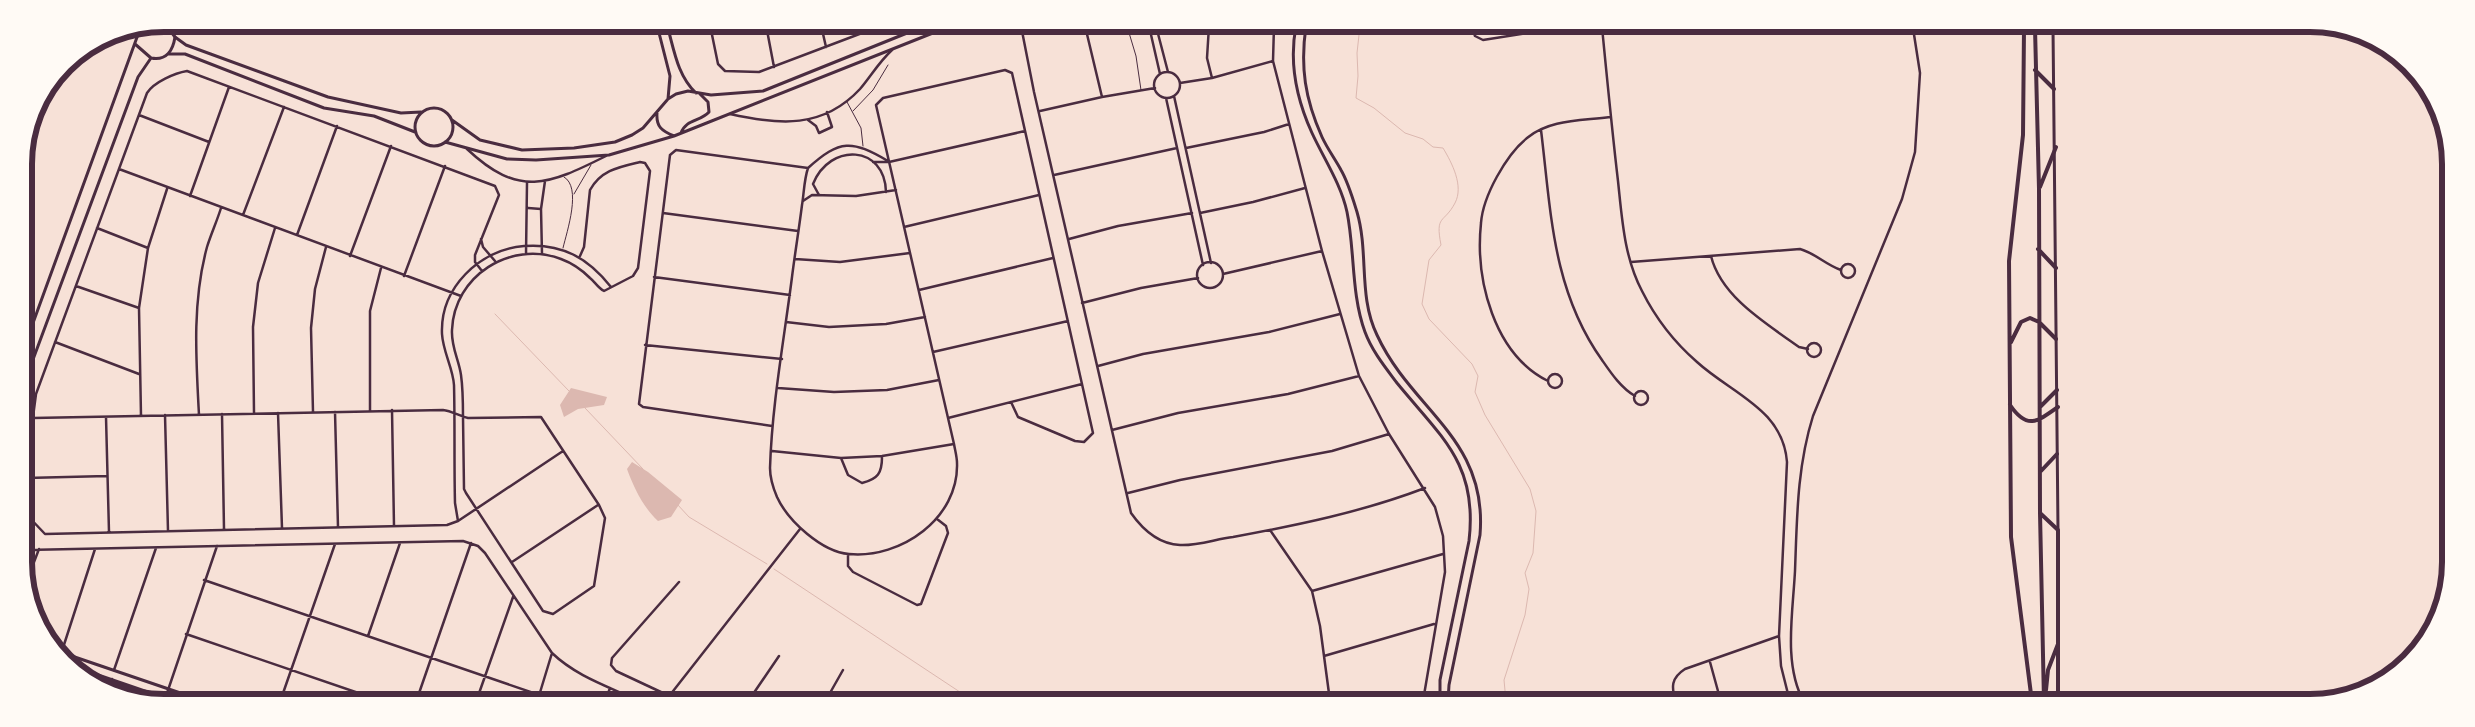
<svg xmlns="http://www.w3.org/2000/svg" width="2475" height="727" font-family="Raleway,sans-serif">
<rect width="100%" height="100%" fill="#f7e1d7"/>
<!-- water -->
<path fill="#dcb8b0" d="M571,388l36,9 -3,8 -26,4 -14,8 -4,-12z
M632,462l16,10 34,28 -11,17 -13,4c-15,-14 -24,-33 -31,-52z"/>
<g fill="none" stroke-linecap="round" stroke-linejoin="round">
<!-- stream -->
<path stroke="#dcb8b0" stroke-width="1" d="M1360,26l-3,27 1,23 -2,22 18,10 31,25 18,6 10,8 10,1c9,15 21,38 12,55 -11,21 -20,11 -14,42l-12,15 -7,44 7,15 43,45 6,12 -3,16 10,23 45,74 6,22 -3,42 -8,20 4,16 -4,26 -21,65 2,21
M495,314l74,77
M585,408l58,61
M677,504l12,13 78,47
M774,569l198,131"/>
<!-- service -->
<path stroke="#4a2c40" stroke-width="1" d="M1127,26l9,30 5,34
M847,102l14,26 2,18
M853,111l20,-21 15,-25
M574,194l17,-29
M563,248c4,-17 19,-61 1,-71"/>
<!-- minor -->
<path stroke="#4a2c40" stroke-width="2.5" d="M710,25l8,39 7,7 34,1 111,-42 4,-5
M766,25l8,42
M821,25l5,22
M1021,26l13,66 97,421c12,17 27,31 49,32 17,1 36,-6 53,-8 65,-12 129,-25 192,-49
M1078,26l8,4 16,67
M1149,26l11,48
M1156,26l12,46
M1209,26l-2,32 5,20
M1274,26l-1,35 49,190 37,125 30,58 46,73 8,29 2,36 -22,129
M1472,27l3,9 8,4 82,-13
M1602,27c5,51 10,103 16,154 4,37 6,76 24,110 14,28 32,51 55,71 35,32 86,47 90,100l-8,174 2,30 9,36
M1154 85a13 13 0 1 1 26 0a13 13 0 1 1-26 0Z
M1180,83l32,-5 61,-17
M1174,96l37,167
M1166,98l37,167
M1040,111l62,-14 53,-9
M730,114c49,11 93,15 130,-25 11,-13 19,-27 32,-39
M139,115l70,27
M808,120l8,6 3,7 13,-6 -5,-15
M1541,130c10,81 11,160 61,230 9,13 19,28 33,36
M1186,148l78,-16 25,-8
M467,149c52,49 81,36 139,7
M873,162h16l136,-31
M808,168c-4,12 -4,25 -6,37 -3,24 -7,48 -10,72 -8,63 -20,127 -22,191 0,9 4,22 7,29 11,24 45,55 72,57 52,5 110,-36 108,-91 0,-6 -2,-13 -3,-19l-78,-339 7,-7 122,-28 7,3 81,360 -9,9 -9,-1 -57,-24 -7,-15
M808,168c32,-29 44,-28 80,-7
M119,169l342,127
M1054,175l123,-27
M819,195l-6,-11c17,-42 72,-39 73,8
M190,196l39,-109
M803,201l9,-6 44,1 40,-6
M528,208l13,1
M663,213l135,18
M1200,213l53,-11 52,-14
M243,215l41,-108
M904,227l135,-32
M97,228l51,20
M297,235l40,-109
M481,239l2,8 12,14
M1069,239l49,-13 74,-13
M526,254l1,-71
M542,254l-1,-45 4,-28
M350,256l41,-110
M1711,256c10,41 56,68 88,91l9,2
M795,259l45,3 70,-9
M1631,262l169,-13c15,4 26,16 41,21
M1197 275a13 13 0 1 1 26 0a13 13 0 1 1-26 0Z
M1841 271a7 7 0 1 1 14 0a7 7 0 1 1-14 0Z
M1223,274l99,-23
M404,276l41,-110
M654,277l136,18
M76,286l63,22
M919,290l134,-32
M1082,303l59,-15 57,-10
M786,322l43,5 57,-3 39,-7
M55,342l84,32
M1807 350a7 7 0 1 1 14 0a7 7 0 1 1-14 0Z
M645,345l137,14
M933,352l135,-31
M1098,366l45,-12 126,-22 71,-18
M1548 381a7 7 0 1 1 14 0a7 7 0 1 1-14 0Z
M1548,381c-54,-27 -73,-101 -67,-158 2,-27 25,-68 46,-85 23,-19 55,-17 83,-21
M778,388l56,4 53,-2 52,-10
M1634 398a7 7 0 1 1 14 0a7 7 0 1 1-14 0Z
M392,410l2,116
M370,411v-100l11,-43
M313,412l-2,-84 4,-39 11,-42
M335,412l3,115
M254,413l-1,-86 5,-44 17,-55
M278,413l4,115
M222,414l2,115
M165,415l3,116
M199,415c-3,-56 -7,-113 8,-168 4,-13 10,-26 14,-39
M141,416l-2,-108 9,-60 19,-59
M106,417l3,115
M33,418l410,-8c9,1 16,6 25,8l73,-1 58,88 6,13 -11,68 -41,28 -10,-3 -77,-118 -2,-4 -1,-72c0,-14 0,-28 -2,-42 -2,-15 -10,-28 -9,-45 2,-54 58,-90 109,-71 11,4 21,11 29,19 5,4 8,10 14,13l29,-15 5,-8 12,-97 -5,-8 -5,-1c-21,5 -39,8 -50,28l-6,57 -4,9
M948,418l134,-34
M772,426l-129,-19 -4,-3 31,-249 6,-5 132,18
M1112,430l66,-17 110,-19 71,-18
M772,451l69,7 41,-2 72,-12
M841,458l7,17 14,8c16,-4 20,-10 20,-26
M26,470l10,-76 111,-301c7,-11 28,-20 40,-22l308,115 4,9 -24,60v7l7,9
M26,478l81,-2
M1128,493l52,-13 152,-29 57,-17
M26,514l19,20 402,-9 11,-4 105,-70
M458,521l-3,-18c-1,-39 0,-79 -1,-118 -1,-17 -11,-33 -12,-51 -2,-46 37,-84 82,-88 38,-3 64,12 87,41
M1270,530l42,61 8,35 10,75
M26,550l437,-9 15,5 7,7 67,100c24,23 55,33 85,47
M848,554v12l5,6 64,33 4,-1 27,-71 -2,-7 -9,-7
M512,562l86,-57
M204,580l347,119
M26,583l13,-34
M1312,591l131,-37
M186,634l190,65
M368,636l32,-93
M61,654l34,-105
M1324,656l110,-32
M1710,662l11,40
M114,670l42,-122
M109,687l3,-8
M670,695l130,-166
M165,699l52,-153
M281,699l54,-155
M417,699l54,-156
M477,699l36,-102
M538,699l14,-46
M606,699l4,-11
M678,700l-62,-29 -5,-6 1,-7 67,-76
M749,700l30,-44
M826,700l17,-30
M1401,701l21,-5
M1676,702c-5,-15 -5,-24 9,-33l94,-33
M1804,702c-21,-37 -11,-90 -9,-131 2,-53 2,-104 18,-155l89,-217 13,-47 5,-79 -7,-45"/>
<!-- tertiary -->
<path stroke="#4a2c40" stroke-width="3" d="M657,25l13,51 -2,23
M667,25c7,24 10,50 29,68
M1296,26c-7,36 1,74 16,107 12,26 29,51 35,79 8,39 4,82 18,120 7,19 20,35 32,51 45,55 81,81 72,158l-29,139v21
M1306,26c-6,41 -1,73 16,111 5,11 13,22 19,33 7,12 12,29 16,42 12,41 1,84 20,123 35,76 111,103 103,200l-31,150 -1,16
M2053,28l5,502
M175,37l11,8 142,52 73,16 20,-1
M169,54h16l139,54 50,8 41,16
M415 127a19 19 0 1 1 38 0a19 19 0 1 1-38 0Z
M657,113c-1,14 5,18 17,23
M452,120l28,20 42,10 52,-2 41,-6 17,-7 11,-7 25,-29 8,-5 12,-3 23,4 52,-4 164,-66
M681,133c5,-14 19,-11 28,-21l-1,-10 -8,-8
M445,142l62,17 29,1 73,-5 65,-19 279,-111
M60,652l138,47
M72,666l96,33"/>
<!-- secondary -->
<path stroke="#4a2c40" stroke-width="3" d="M135,44l16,14
M151,58c16,3 22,-8 24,-21l-10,-13
M25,345l115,-316
M25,381l113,-304 13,-19"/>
<!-- trunk -->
<path stroke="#4a2c40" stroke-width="4" d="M2024,28l-1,107 -14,126 2,276 21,165
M2035,28l4,161 1,324 4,189
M2035,70l19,19
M2040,187l16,-40
M2038,249l18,19
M2011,342l10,-20 9,-4 9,4 17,17
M2010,405c17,25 27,17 48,2
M2040,407l17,-17
M2041,471l16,-17
M2040,513l18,17v172
M2046,690l2,-20 10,-26"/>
</g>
<!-- crop -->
<path d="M0 0H2475V727H0ZM164 32H2310A132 132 0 0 1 2442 164V562A132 132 0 0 1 2310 694H164A132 132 0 0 1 32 562V164A132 132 0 0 1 164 32Z" fill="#fffaf5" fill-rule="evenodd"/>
<path fill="none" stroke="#4a2c40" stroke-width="6" d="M164 32H2310A132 132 0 0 1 2442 164V562A132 132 0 0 1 2310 694H164A132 132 0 0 1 32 562V164A132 132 0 0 1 164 32Z"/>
</svg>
